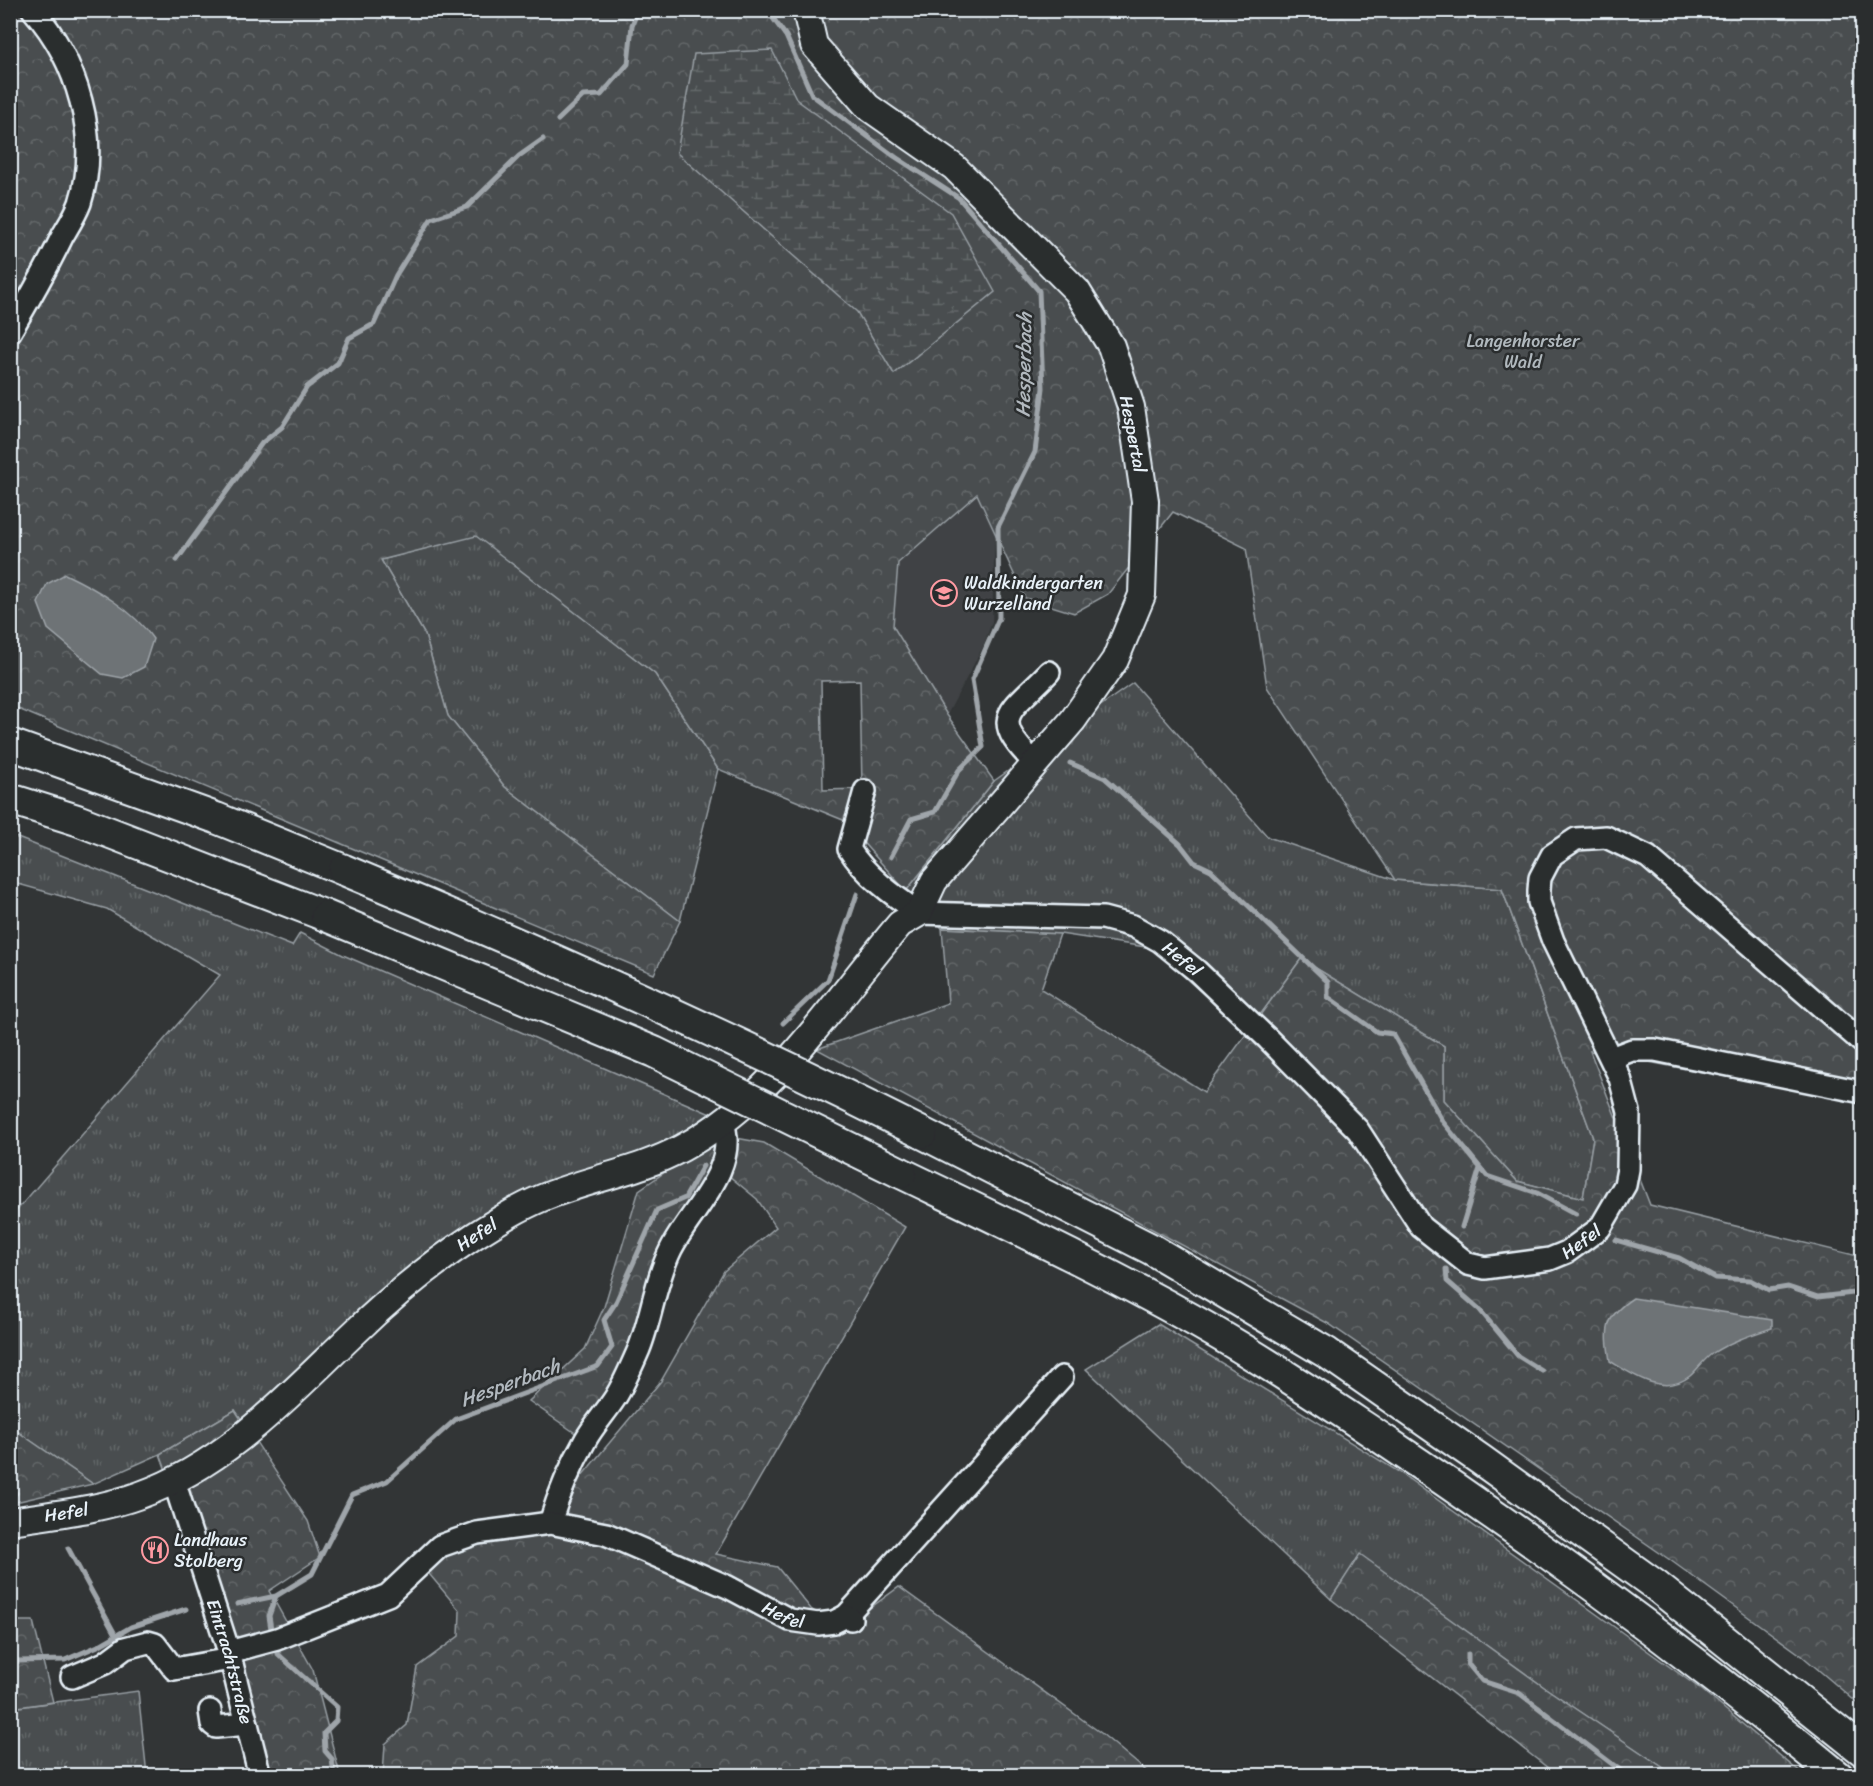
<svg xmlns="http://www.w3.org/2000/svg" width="1873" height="1786" font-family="Sriracha,sans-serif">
<defs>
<pattern id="grass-tufts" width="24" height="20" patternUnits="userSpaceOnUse" patternTransform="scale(1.5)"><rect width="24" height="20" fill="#494d4f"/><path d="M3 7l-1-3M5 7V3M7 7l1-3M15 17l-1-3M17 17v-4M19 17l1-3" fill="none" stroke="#636769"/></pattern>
<pattern id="forest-crowns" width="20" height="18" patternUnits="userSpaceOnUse" patternTransform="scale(1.5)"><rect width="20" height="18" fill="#494d4f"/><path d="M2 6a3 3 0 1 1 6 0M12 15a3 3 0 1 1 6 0" fill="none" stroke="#636769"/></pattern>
<pattern id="wetland-marsh" width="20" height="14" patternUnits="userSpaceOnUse" patternTransform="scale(1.5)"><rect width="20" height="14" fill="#494d4f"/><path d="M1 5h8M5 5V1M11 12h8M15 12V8" fill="none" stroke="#636769"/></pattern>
</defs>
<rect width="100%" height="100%" fill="#323536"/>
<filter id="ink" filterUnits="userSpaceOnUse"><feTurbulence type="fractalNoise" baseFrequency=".0167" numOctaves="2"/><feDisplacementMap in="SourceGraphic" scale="12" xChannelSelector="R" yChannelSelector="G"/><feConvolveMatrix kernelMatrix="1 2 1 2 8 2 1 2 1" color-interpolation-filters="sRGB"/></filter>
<g filter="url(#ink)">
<!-- built -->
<path fill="#3f4244" d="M977,494l18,41 -3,87 -9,25 -36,68 -54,-89 5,-63z"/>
<!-- grass -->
<path fill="url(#grass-tufts)" stroke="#989fa4" stroke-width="1.5" d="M476,535l179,139 63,95 -38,152 -175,-134 -57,-71 -23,-81 -44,-75z
M1133,683l135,154 127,43 107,9 91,249 -10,60 -66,-17 -73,-81v-54l-143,-87 -54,74 -95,-85 -92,-14 -118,-6 -36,-37 88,-110z
M10,835l282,111 8,-13 43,22 372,161 8,7 -204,86 -269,222 -15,-21 -75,44 -67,30 -82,-57v-210l209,-242 -113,-66 -96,-27z
M1158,1324l241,148 303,218 101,85h-129l-130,-88 -184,-132 -29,44 -245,-230z
M138,1691l9,84h-136v-67z"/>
<!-- forest -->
<path fill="url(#forest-crowns)" stroke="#989fa4" stroke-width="1.5" fill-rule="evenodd" d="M10,11h1852v1091l-272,-51 60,154 212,52v450l-61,-52 -131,-95 -341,-236 -512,-275 131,-46 -6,-75 118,6 -19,55 163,103 97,-133 143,87v54l73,81 66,17 10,-60 -91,-249 -107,-9 -128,-193 -21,-139 -73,-36 -65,82 -34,19 -49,-15 -48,-104 -79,69 -5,63 54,89 47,66 -88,110 -63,-71 -125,-51 -63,-95 -179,-138 -95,24 44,75 23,81 57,71 175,134 -26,53 -643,-268zM860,680l2,109 -39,1 -2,-109z
M719,1135l45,8 141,84 -189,327 61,13 34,42 30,20 58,-42 202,146 50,42 -768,1 2,-32 22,-19 10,-58 42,-31 1,-25 -35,-42 41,-28 93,-12 6,-33 96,-115 63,-110 52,-44 -19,-28 -40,-33 -79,178 -54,95 -55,-38 56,-52 19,-42 35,-117z
M235,1410l73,111 12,36 -51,34 44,79 27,105h-71l-58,-182 -51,-139z
M10,1427h1l82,57 -82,19z
M1360,1554l184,133 130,88h-117l-226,-176z
M11,1621h22l20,81 -42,6z"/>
<!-- wetland -->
<path fill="url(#wetland-marsh)" stroke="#989fa4" stroke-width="1.5" d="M772,50l25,50 154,113 44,79 -101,82 -37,-62 -180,-159 17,-99z"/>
<!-- water -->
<path fill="#6e7376" stroke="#9fa5aa" stroke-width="1.5" d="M65,574c31,15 69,36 88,65l-9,28 -21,11 -21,-4 -54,-45 -10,-26 9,-19z
M1633,1298l139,22v8c-21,7 -41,13 -59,25 -9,6 -15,16 -23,23 -26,21 -57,-1 -80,-15 -5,-32 -6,-44 23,-63z"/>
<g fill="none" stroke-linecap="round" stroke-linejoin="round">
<!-- stream -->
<path stroke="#9fa5aa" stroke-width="5" d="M767,10l19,26 26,59 82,61 65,42 80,93 4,97 -8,64 -37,75 1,91 -27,62 11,67 -24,23 -24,42 -24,7 -20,38
M558,120l25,-24 18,-1 27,-31 4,-39 6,-15
M177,560l85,-117 20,-16 25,-40 31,-24 11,-25 25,-14 22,-49 35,-56 36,-12 52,-51 24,-17
M1070,763l35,15 75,66 14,18 17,8 117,112v15l49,35 16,2 50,88 44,54 50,17 39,21
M783,1023l45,-43 29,-86
M1462,1227l18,-59
M1616,1240l63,18 36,20 35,2 19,10 19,-3 30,10 44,-5
M1446,1269l1,12 32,28 39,47 24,15
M10,1489l6,4
M68,1548l48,88
M237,1604l39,-8 36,-22 40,-79 35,-14 69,-62 142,-53 14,-19 -8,-27 12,-18 41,-92 28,-12 18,-32
M271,1629l-2,-13 7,-20
M278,1650v4l59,53 -1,14 -12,12 1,18 7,8 2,17
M1468,1654v10l14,17 37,12 109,83
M10,1657l8,4 47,-1 33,-14 33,-19 55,-18"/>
<defs>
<g id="minor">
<path d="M10,332c19,-32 37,-64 53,-97 6,-10 13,-21 17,-32 21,-65 -3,-143 -47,-193"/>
<path d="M1036,764c-50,-48 -25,-52 13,-92"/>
<path id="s1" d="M865,791l-16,58c16,26 45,47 70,64l184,5 30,8 27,15 37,30 71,68 90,91 63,97 47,37 17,4 65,-9 17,-7 33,-24 25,-43 3,-16 1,-57 -9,-34 -67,-137 -14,-39v-12l1,-12 12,-23 24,-16 30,-2 42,20 214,185"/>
<path d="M1611,1058l21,-8h23l207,42"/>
<path id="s2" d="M174,1481l55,171 31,124"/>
<path d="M550,1523c9,-30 20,-56 36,-84 8,-14 20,-27 29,-41 9,-14 17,-33 24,-49 13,-33 16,-68 32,-100 19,-38 68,-80 52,-126"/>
<path d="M846,1616l216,-239"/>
<path id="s3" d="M229,1652l48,-13 111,-44 52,-49 37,-13 73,-10 56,11 122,53 62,33 28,4 16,-2 12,-6 5,3"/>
<path d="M72,1677l33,-14 20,-15 23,-6 7,2 19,25 57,-10"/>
<path d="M210,1711l2,13 4,3 31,-3"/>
</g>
<g id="major">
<path id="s4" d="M10,1521c44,-7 89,-11 130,-26 85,-30 147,-98 210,-158 38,-37 80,-72 124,-101 22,-14 44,-28 68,-38 45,-19 96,-26 140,-50 92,-49 152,-147 218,-224l19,-11 15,-32 139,-161 42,-60 27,-65 3,-94 -14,-94 -20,-61 -34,-55 -123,-124 -86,-60 -54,-62 -8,-35"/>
</g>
<path id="highway" d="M10,744l206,74 128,52
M10,799l67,21 249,96
M922,1133l229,116 176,104 154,107 174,125 207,165
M901,1173c106,51 213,101 315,160 59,34 115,72 171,109 156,104 306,215 451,334"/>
</defs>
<!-- minor casing -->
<use href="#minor" stroke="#e8f1f8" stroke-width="26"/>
<!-- major casing -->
<use href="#major" stroke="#e8f1f8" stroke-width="30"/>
<!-- highway casing -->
<use href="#highway" stroke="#e8f1f8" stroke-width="34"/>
<!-- minor -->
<use href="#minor" stroke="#2a2d2e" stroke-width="21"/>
<!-- major -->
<use href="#major" stroke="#2a2d2e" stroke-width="26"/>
<!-- highway -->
<use href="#highway" stroke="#2a2d2e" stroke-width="30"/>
<defs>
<path id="highway-bridge" d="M344,870c196,81 389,168 578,263
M326,916l328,136 247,121"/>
</defs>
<!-- highway-bridge casing -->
<use href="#highway-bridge" stroke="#e8f1f8" stroke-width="34" stroke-linecap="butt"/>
<!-- highway-bridge -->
<use href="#highway-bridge" stroke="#2a2d2e" stroke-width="30"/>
</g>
</g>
<!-- icons -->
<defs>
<symbol id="school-ring" viewBox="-11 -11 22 22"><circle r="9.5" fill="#2a2d2e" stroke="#ff9aa2" stroke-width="1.5"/><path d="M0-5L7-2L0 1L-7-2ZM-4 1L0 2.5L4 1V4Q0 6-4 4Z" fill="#ff9aa2"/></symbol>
<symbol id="restaurant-ring" viewBox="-11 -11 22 22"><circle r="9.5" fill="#2a2d2e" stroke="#ff9aa2" stroke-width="1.5"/><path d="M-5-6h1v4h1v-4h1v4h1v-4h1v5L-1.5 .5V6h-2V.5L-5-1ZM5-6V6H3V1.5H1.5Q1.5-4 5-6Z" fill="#ff9aa2"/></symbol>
</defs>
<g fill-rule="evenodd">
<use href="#school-ring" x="929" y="578" width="30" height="30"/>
<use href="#restaurant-ring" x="140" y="1535" width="30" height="30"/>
</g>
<g text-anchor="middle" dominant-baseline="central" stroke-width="5" stroke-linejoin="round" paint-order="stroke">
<!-- park labels -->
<g font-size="18" fill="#b0b8bd" stroke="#2a2d2e">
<text x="1523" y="341">Langenhorster<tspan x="1523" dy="21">Wald</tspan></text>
</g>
<!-- street labels -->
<g font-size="18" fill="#e8f1f8" stroke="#2a2d2e">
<text transform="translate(1133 434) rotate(79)">Hespertal</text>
<text stroke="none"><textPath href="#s1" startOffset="430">Hefel</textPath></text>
<text stroke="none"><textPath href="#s4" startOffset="561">Hefel</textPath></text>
<text stroke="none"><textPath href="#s1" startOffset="970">Hefel</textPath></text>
<text stroke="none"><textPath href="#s4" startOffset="57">Hefel</textPath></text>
<text stroke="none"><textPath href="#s3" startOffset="606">Hefel</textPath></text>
<text stroke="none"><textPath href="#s2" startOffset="189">Eintrachtstraße</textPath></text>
</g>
<!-- poi labels -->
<g font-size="18" fill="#e8f1f8" stroke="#2a2d2e" text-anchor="start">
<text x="964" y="583">Waldkindergarten<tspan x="964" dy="21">Wurzelland</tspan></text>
<text x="174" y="1540">Landhaus<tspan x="174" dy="21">Stolberg</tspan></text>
</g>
<!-- water labels -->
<g font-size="20" font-style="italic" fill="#b1b8be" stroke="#2a2d2e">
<text transform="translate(1024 365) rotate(-89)">Hesperbach</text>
<text transform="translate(510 1383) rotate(-20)">Hesperbach</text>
</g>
</g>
<!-- margin -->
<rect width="1873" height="1786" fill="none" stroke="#2a2d2e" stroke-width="36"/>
<rect x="18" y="18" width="1837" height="1750" fill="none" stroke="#e8f1f8" stroke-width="2" filter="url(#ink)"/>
</svg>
